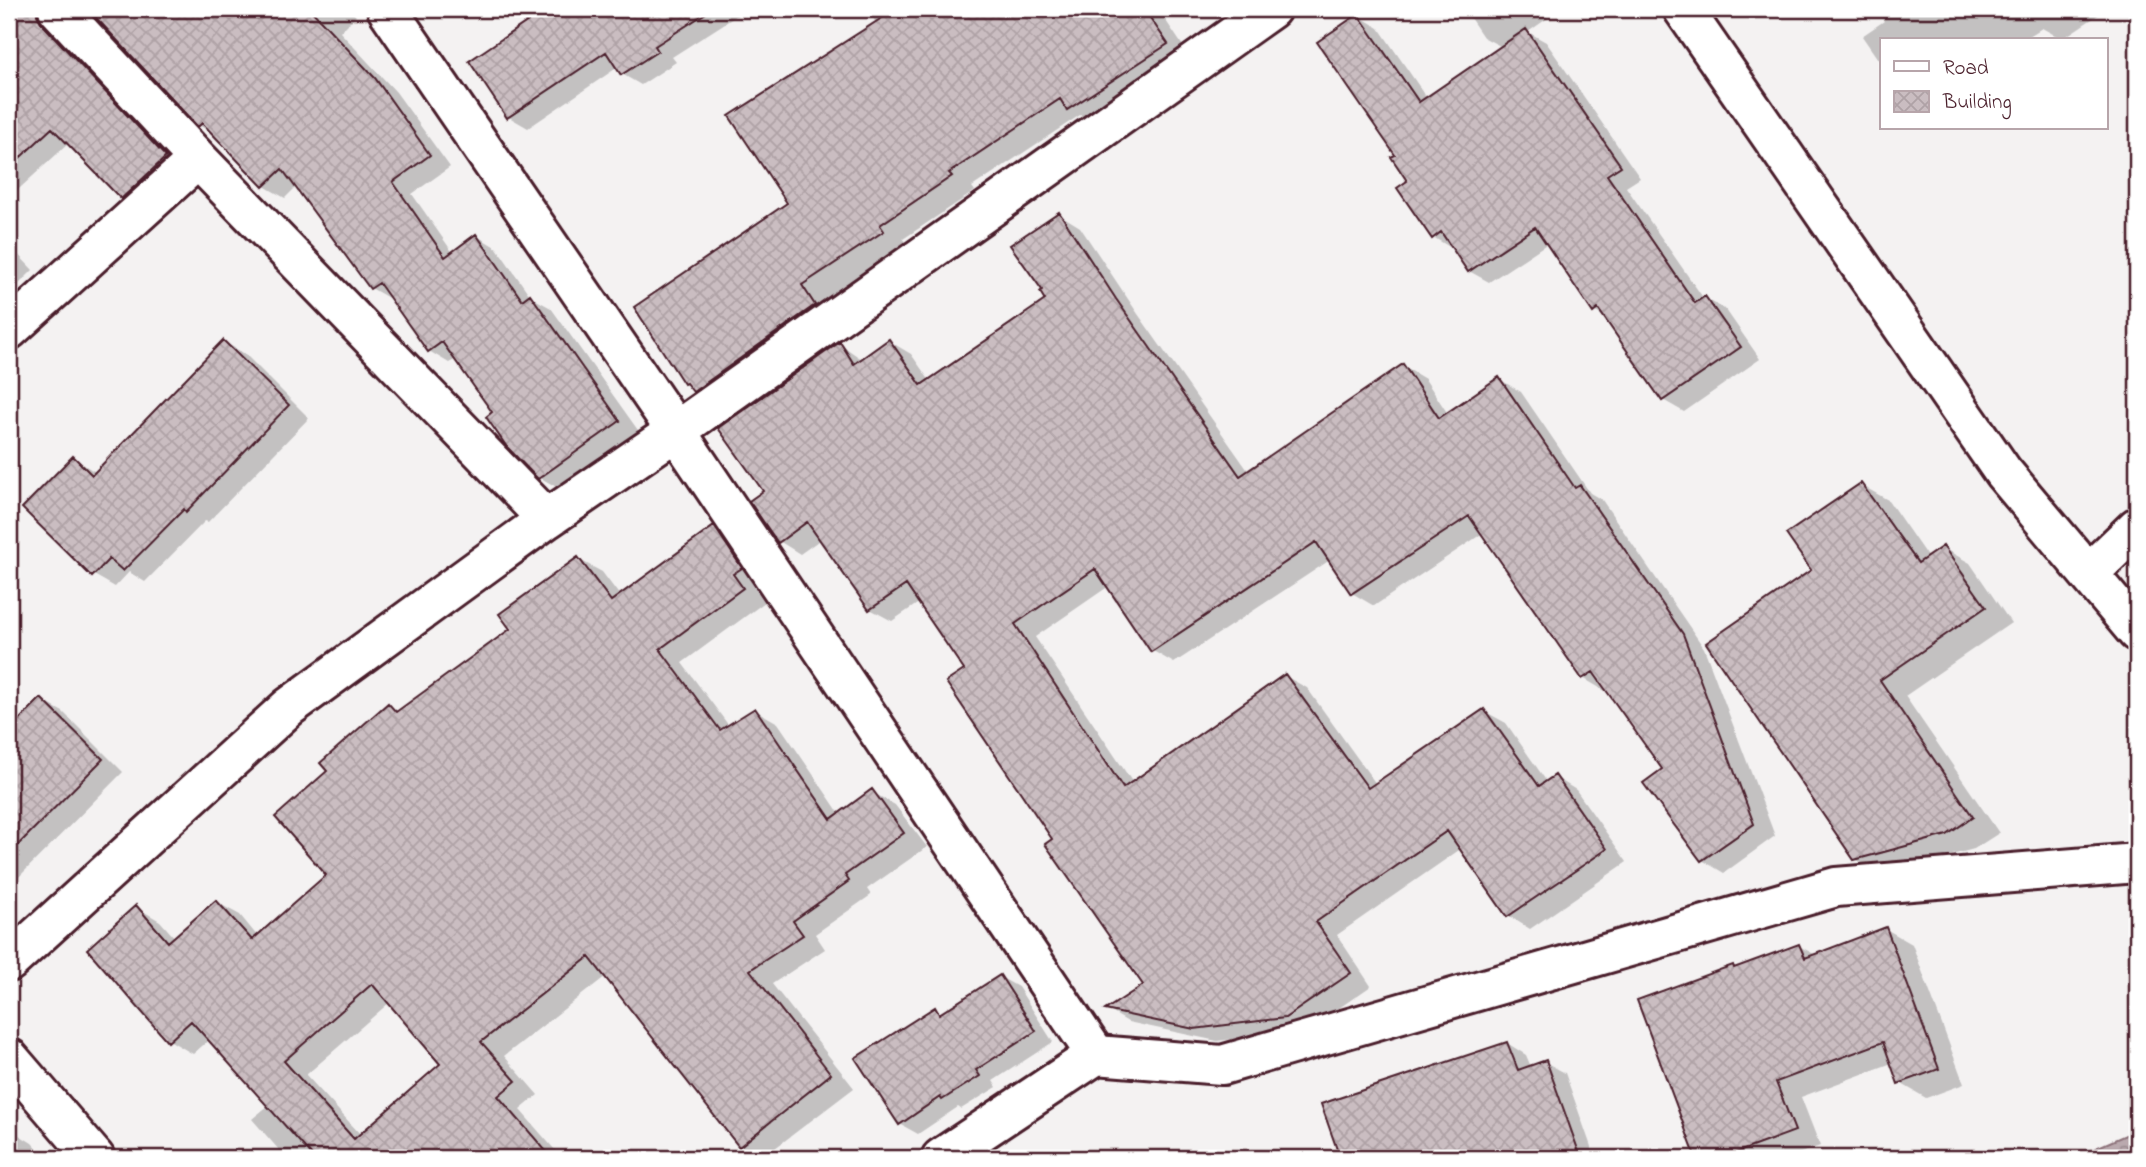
<svg xmlns="http://www.w3.org/2000/svg" width="2146" height="1167" font-family="'Indie Flower',sans-serif">
<defs>
<pattern id="water-ripples" width="26" height="14" patternUnits="userSpaceOnUse" patternTransform="scale(1.75)"><rect width="26" height="14" fill="#baa9ae"/><path d="M2 4q2-2 4 0t4 0M15 11q2-2 4 0t4 0" fill="none" stroke="#99898e"/></pattern>
<pattern id="building-cross-hatch" width="8" height="8" patternUnits="userSpaceOnUse" patternTransform="scale(1.75)"><rect width="8" height="8" fill="#cabdc1"/><path d="M0 0l8 8M0 8l8-8" fill="none" stroke="#afa2a6"/></pattern>
</defs>
<rect width="100%" height="100%" fill="#f4f2f2"/>
<filter id="ink" filterUnits="userSpaceOnUse"><feTurbulence type="fractalNoise" baseFrequency=".0143" numOctaves="2"/><feDisplacementMap in="SourceGraphic" scale="14" xChannelSelector="R" yChannelSelector="G"/><feConvolveMatrix kernelMatrix="1 2 1 2 8 2 1 2 1" color-interpolation-filters="sRGB"/></filter>
<g filter="url(#ink)">
<!-- water -->
<path fill="url(#water-ripples)" stroke="#8d727a" stroke-width="2" d="M2137,1130v28h-64z"/>
<!-- shadow -->
<path fill="#0003" fill-rule="evenodd" d="M9,9h52l124,160 -43,41 -20,-12 -53,-55 -60,55z
M90,9h259l7,7 -16,16 56,60 54,75 -38,27 41,59 24,-17 20,12 34,49 20,11 89,125 -80,56 -21,-12 -83,-118 -7,4 -20,-12 -37,-51 -21,-12 -74,-102 -12,12 -21,-12 -49,-51 -16,-10z
M559,9h188l-75,48 4,5 -35,23 -19,-11 -4,-7 -90,61 -19,-11 -38,-56z
M867,9h291l33,49 -99,64 -12,-7 -108,72 3,4 -72,48 4,6 -82,54 13,21 -120,85 -24,-14 -9,-8 104,-179 88,-180z
M1464,9h77l7,9 -20,14 18,10 94,136 -14,9 78,112 1,-1 21,12 34,49 -76,53 -21,-12 -57,-82 -12,-7 -46,-68 -59,39 -20,-11 -16,-22 -20,-12 -36,-82 -38,-139 20,12 48,70 75,-51 -19,-10z
M1876,9h231l-45,30 -20,-11 -19,12h-141v25l-20,-29 22,-15z
M1059,214l21,13 58,87 111,158 154,-106 22,13 23,35 51,-35 22,13 69,101 12,7 102,148 71,188 -51,37 -22,-13 -38,-91 -57,-80 -2,2 -22,-13 -100,-145 -109,73 -22,-13 -22,-33 -156,103 -21,-12 -44,-65 -74,51 98,146 152,-107 22,12 69,96 108,-73 22,12 41,59 8,-5 21,13 51,72 -97,67 -21,-13 -47,-68 -125,87 34,51 -64,44 -90,11 -89,-19 -20,-12 38,-24 -91,-146 -89,-170 -46,-68 -28,19 -22,-12 -49,-70 -21,15 -21,-13 -13,-50 74,-147 23,16 26,-19 22,13 19,27 118,-81z
M9,245l24,25 -24,24z
M224,342l21,12 64,64 -101,104 -3,-1 -60,61 -16,-10 -14,15 -21,-12 -21,-117 24,15z
M1861,485l27,15 40,58 15,-10 27,15 41,60 -106,73 94,137 -25,16 -92,25 -27,-15 -41,-289z
M714,529l23,13 27,40 -9,6 10,14 -83,61 47,63 26,-16 23,13 62,91 32,-22 23,13 32,42 -60,42 4,6 -56,39 10,15 -53,35 82,104 -92,70 -22,-12 -134,-170 -102,80 34,39 -18,15 42,48h-276l-34,-39 17,-14 -59,-66 -17,15 -24,-14 -33,-133 24,14 15,17 41,-36 24,13 18,22 70,-61 1,-105 60,-66 10,7 113,-83 66,-70 24,13 18,24zM390,1002l53,62 -82,71 -55,-60z
M41,700l22,12 60,60 -114,115v-154z
M1886,929l26,15 52,140 -38,14 -26,-15 -8,-20 -91,34 19,49 -33,12h-89l-59,-157 94,-34 3,2 63,-23 17,9z
M1000,977l18,10 35,55 -60,39 4,6 -36,22 -3,-2 -40,27 -18,-10 35,-115 8,5z
M1507,1043l19,12 5,12 14,-5 20,11 30,85h-253l-19,-53z
M11,1130l21,13 14,15h-37v-26z"/>
<!-- building -->
<path fill="url(#building-cross-hatch)" stroke="#4a1f2b" stroke-width="2" fill-rule="evenodd" d="M9,9h28v6l5,9 124,133 -45,42 -69,-71 -43,40z
M88,9h222l65,69 55,77 -37,27 52,75 31,-23 46,66 8,-6 90,127 -82,58 -31,-32 -21,-30 6,-5 -50,-70 -14,10 -49,-69 -9,6 -88,-120 -19,18 -61,-64 -4,4z
M546,9h166l-57,37 3,5 -37,24 -15,-23 -99,66 -38,-57z
M896,9h248l24,35 -101,66 -7,-11 -111,74 3,3 -72,49 4,6 -82,54 13,20 -122,87 -7,-9 -2,1 -50,-77 153,-104 -58,-87z
M1358,14l61,88 107,-73 95,137 -14,9 88,128 10,-7 36,51 -79,54 -64,-92 -5,4 -58,-86 -67,45 -27,-40 -9,7 -35,-51 10,-7 -16,-24 4,-2 -78,-113z
M1059,212l57,87 124,177 163,-112 36,54 60,-41 76,111 5,-3 103,149 71,190 -53,37 -58,-78 19,-14 -69,-97 -11,7 -113,-163 -118,78 -35,-52 -165,110 -56,-83 -80,55 108,164 162,-114 83,114 116,-79 55,77 16,-11 52,74 -100,68 -60,-86 -131,91 35,51 -66,45 -91,11 -89,-19 38,-25 -98,-141 7,-5 -106,-157 18,-12 -58,-85 -37,25 -62,-88 -29,21 -29,-42 14,-10 -45,-63 122,-86 14,22 35,-25 32,46 124,-85 -5,-8 2,-2 -32,-45z
M223,340l66,65 -103,107 -2,-3 -61,62 -14,-12 -17,18 -70,-69 51,-52 19,19z
M1861,483l57,80 25,-17 43,61 -106,73 93,137 -26,18 -93,25 -148,-217 105,-73 -25,-36z
M714,526l28,42 -9,6 10,14 -83,61 60,81 35,-22 76,111 41,-30 32,44 -59,42 4,6 -56,40 10,14 -53,35 81,104 -92,73 -150,-190 -108,85 35,39 -18,15 54,62h-238l-123,-137 -23,21 -81,-93 49,-44 32,37 48,-42 36,40 74,-65 -51,-58 52,-46 -7,-8 68,-60 8,9 114,-83 -11,-15 79,-57 33,44zM372,984l68,80 -86,75 -70,-78z
M41,698l62,61 -94,95v-124z
M1886,927l53,142 -41,15 -15,-42 -107,40 19,49 -73,27h-26l-59,-158 96,-35 1,3 65,-24 6,14z
M1000,975l36,56 -60,39 4,6 -38,24 -2,-3 -41,28 -44,-67 80,-51 4,7z
M1507,1042l11,28 28,-10 35,98h-241l-19,-54z"/>
<g fill="none" stroke-linecap="round" stroke-linejoin="round">
<defs>
<path id="street" d="M58,9l140,150 349,360
M387,9l289,422 420,624
M9,330l189,-171
M2089,573l48,-46
M9,962l280,-255 258,-188 129,-88 595,-422
M9,1058l86,100"/>
<path id="secondary" d="M1683,9l320,463 134,160
M941,1158l155,-103 126,10 614,-178 301,-24"/>
</defs>
<!-- street casing -->
<use href="#street" stroke="#4a1f2b" stroke-width="44"/>
<!-- secondary casing -->
<use href="#secondary" stroke="#4a1f2b" stroke-width="44"/>
<!-- street -->
<use href="#street" stroke="#fff" stroke-width="38"/>
<!-- secondary -->
<use href="#secondary" stroke="#fff" stroke-width="38"/>
</g>
</g>
<!-- margin -->
<rect width="2146" height="1167" fill="none" stroke="#fff" stroke-width="35"/>
<rect x="18" y="18" width="2111" height="1132" fill="none" stroke="#4a1f2b" stroke-width="2.5" filter="url(#ink)"/>
<!-- legend -->
<rect x="1880" y="38" width="228" height="91" fill="#ffffff" stroke="#b7a5aa" stroke-width="2"/>
<rect x="1894" y="61" width="35" height="10" fill="#ffffff" stroke="#b7a5aa" stroke-width="2"/>
<text x="1943" y="74" font-size="21" fill="#4a1f2b">Road</text>
<rect x="1894" y="91" width="35" height="21" fill="url(#building-cross-hatch)" stroke="#b7a5aa" stroke-width="2"/>
<text x="1943" y="108" font-size="21" fill="#4a1f2b">Building</text>
</svg>
